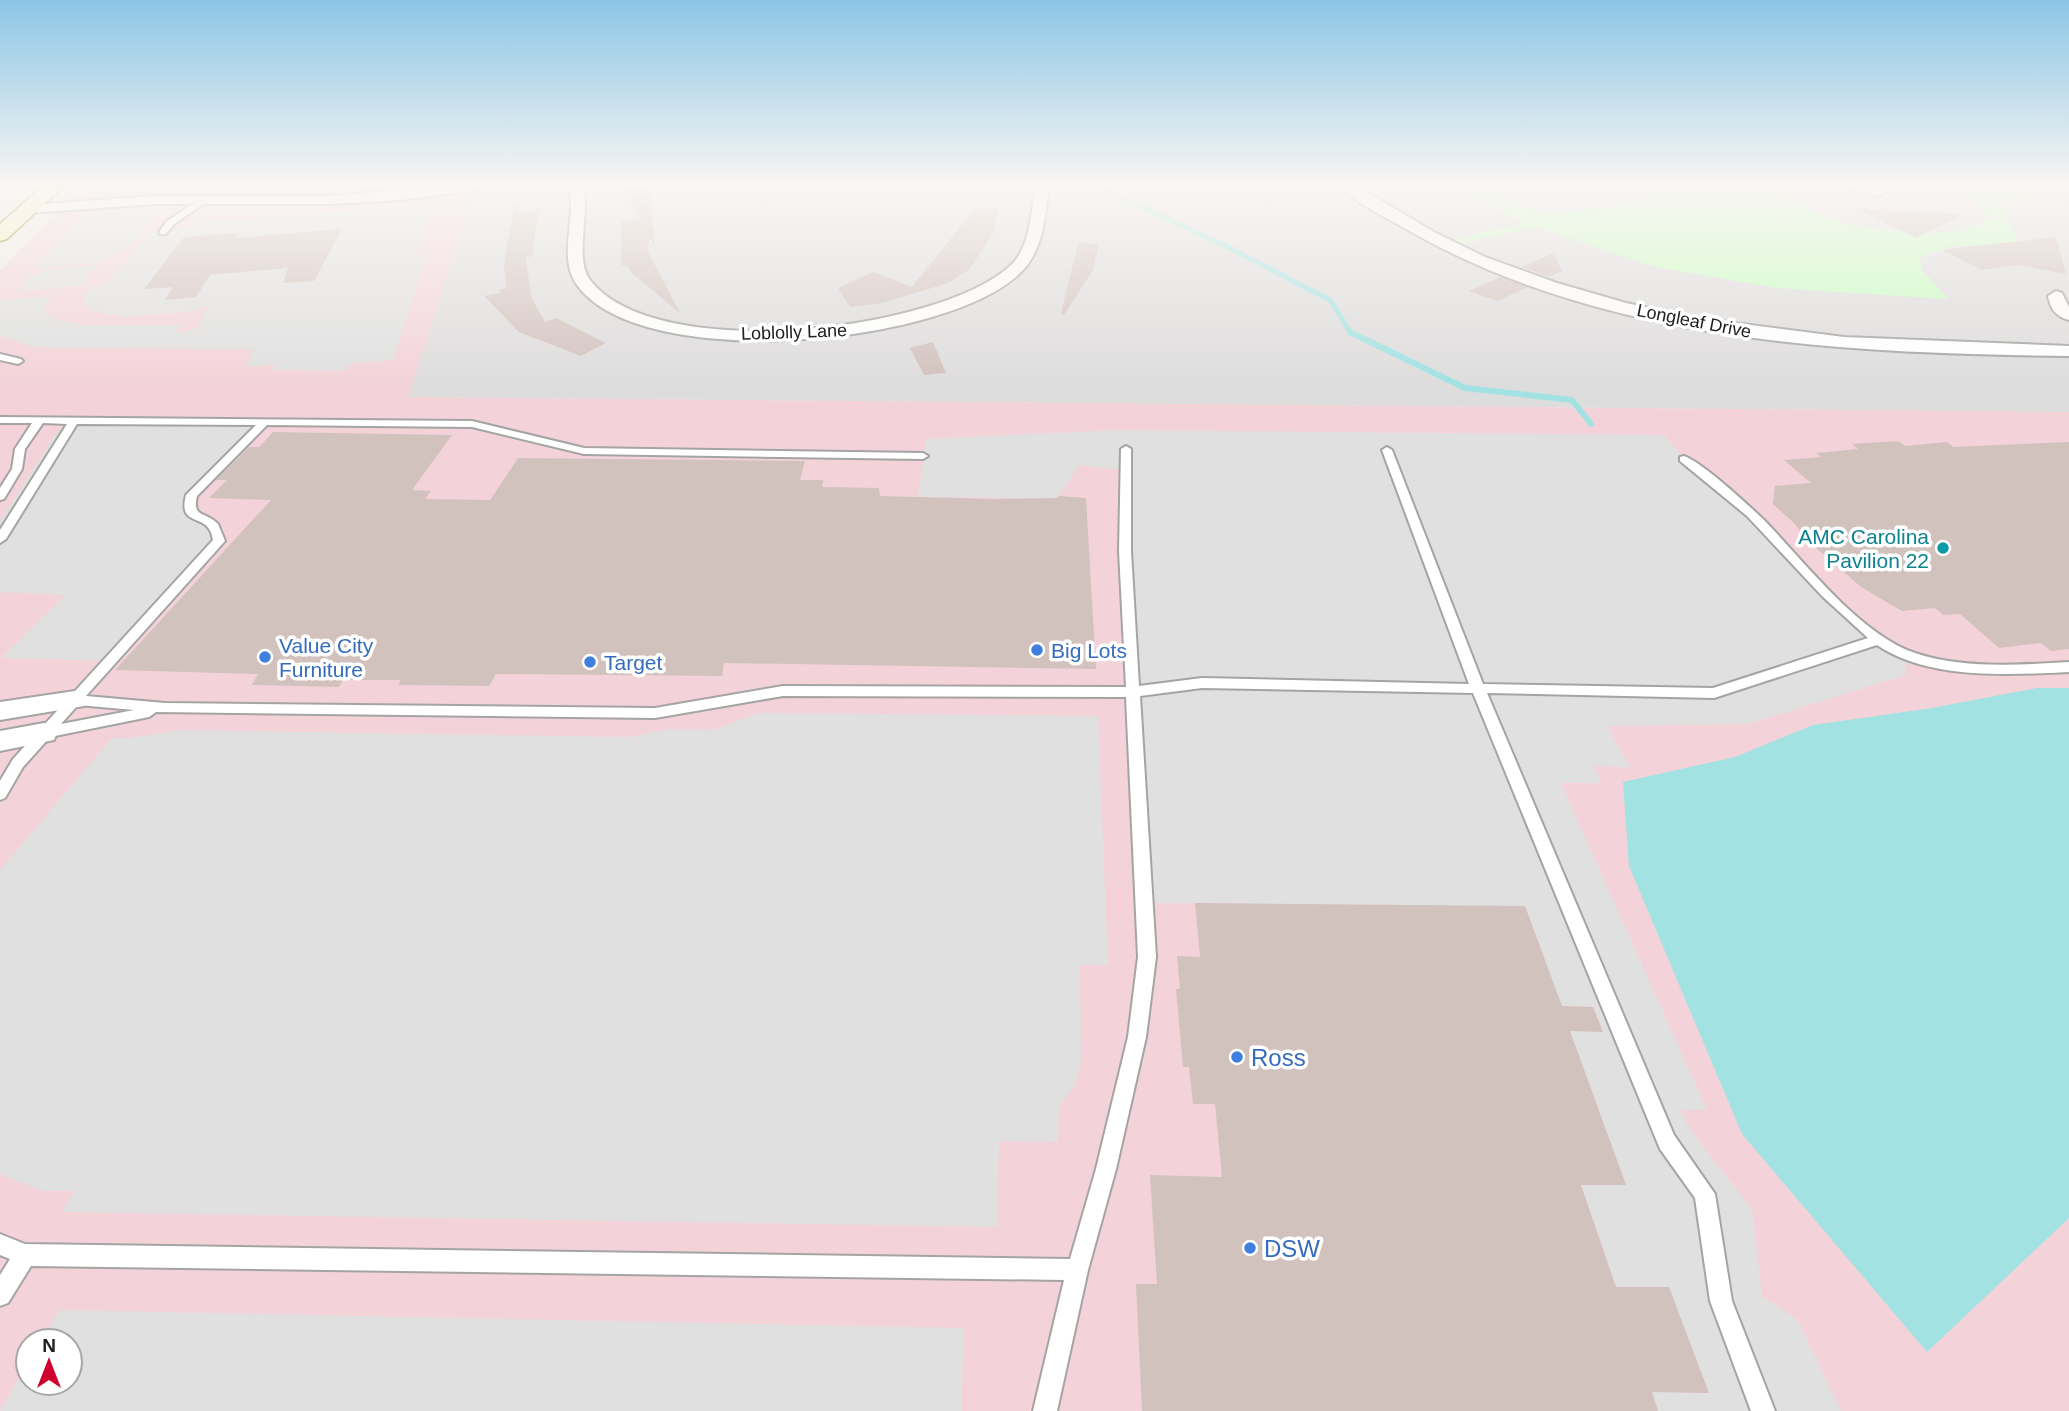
<svg xmlns="http://www.w3.org/2000/svg" width="2069" height="1411" font-family="Helvetica,sans-serif">
<rect width="100%" height="100%" fill="#f1ebe5"/>
<!-- residential -->
<path fill="#dedddd" d="M477,186h1592v226l-1662,-15z"/>
<!-- commercial -->
<path fill="#f3d3d9" fill-rule="evenodd" d="M78,186h399l-69,211 1661,15v999h-2069v-1140l54,-56zM28,1341h42v42h-42z"/>
<!-- park -->
<path fill="#c8fec0" d="M1449,186h28l65,28 76,-8 62,-20h79l86,38 73,10 45,-3 27,-14 -31,-31h110v8l-47,2 -22,9 22,40 -70,1 -32,11 2,13 26,29 -171,-11 -121,-21 -121,-40 -78,18 -10,-4 78,-18z"/>
<!-- parking -->
<path fill="#e0e0e0" fill-rule="evenodd" d="M418,205l-1,5 14,-1 -17,46h13l-34,105 -41,3 -7,8 -73,-1 2,-6 -29,3 8,-18 -193,-1 -30,-2 -30,-11v-34l51,-5 -7,13 5,7 12,5 21,4h99l-6,7 8,1 14,-5 12,-21 -8,-1 -7,5 -69,6 -36,-7 -6,-7v-6l7,-9 15,-2 46,-54 44,-4 4,-5zM342,229l-28,52 -30,2 4,-15 -78,7 -14,22 -30,3 7,-13 -28,2 39,-52 54,-4 -3,5z
M150,209l9,1v3l-28,33 -15,4 -15,12 -67,6 53,-54z
M102,265l-10,5 -9,11 4,4 -66,6 -2,-4 11,-11 13,-5z
M74,420l191,2 -57,57 -19,28 13,11 17,23 -109,120 -109,-3 65,-63 -66,-3v-71l57,-89z
M1116,430l548,5 20,24 65,53 89,92 69,52 -2,19 -157,49 -141,2 23,42 -37,-3 8,18h-40l146,327h-26l7,17 64,82 10,87 35,23 44,92h-183l-6,-19 56,1 -39,-105 -53,-1 -35,-102h45l-56,-154h33l-10,-24 -31,-1 -37,-100 -381,-3 -20,-433 -45,-5 -22,33 -139,-1 8,-58z
M757,713l341,3 10,249h-28l1,94 -6,27 -16,19 -1,37 -59,-1 -2,86 -935,-15 12,-21h-31l-43,-17v-304l112,-132h19l48,-8 449,7 41,-8 45,1z
M60,1310l904,18 -3,83h-961l28,-48v20h42v-42h-29z"/>
<!-- water -->
<path fill="#a2e2e2" d="M2037,688h32v530l-142,134 -185,-218 -113,-268 -6,-84 112,-25 78,-32 119,-17z"/>
<g fill="none" stroke-linecap="round" stroke-linejoin="round">
<!-- stream-far1 -->
<path stroke="#a2e2e2" stroke-width="5" d="M1097,186l125,58 108,56 21,33"/>
<!-- stream -->
<path stroke="#a2e2e2" stroke-width="6" d="M1350,332l115,56 107,12 19,24"/>
</g>
<!-- building -->
<path fill="#d2c2be" d="M621,186h29l4,58 -4,-7 -3,13 33,63 -50,-41 -3,-6 -6,1 1,-46 18,-1z
M514,206h5l1,7 18,-2 -6,46h-6l5,40 14,25 11,-4 50,25 -25,13 -62,-24 -35,-36 17,-3 -1,-3 6,-2 -2,-24z
M975,208l23,1 -4,23 -25,38 -21,13 -66,20 -32,4 -12,-19 35,-16 39,15z
M1857,209l107,5 -48,24z
M342,229l-28,52 -31,2 5,-15 -78,7 -14,22 -31,3 8,-13 -29,2 40,-52 54,-4 -3,5z
M2056,237l10,37 -49,-9 -35,5 -40,-20z
M1078,243l21,1 -6,26 -29,45 -3,-1z
M1554,253l8,18 -13,6 -28,-10z
M1500,277l28,10 -31,14 -28,-10z
M933,342l13,31 -22,2 -14,-27z
M273,432l179,3 -40,55 19,1 -6,8 65,1 28,-42 287,3 -5,19h23l-1,7 57,1 1,8 113,3 64,-1 2,-2 27,2 10,171 -372,-6 -2,13 -226,-2 -7,12 -91,-1 3,-5h-58l-4,7 -87,-2 6,-11 -143,-4 156,-170 -62,-2 18,-18h-11l33,-33h10z
M1898,441l7,5 42,-4 6,5 116,-5v207l-18,2 -10,-8 -42,5 -39,-34 -17,1 -8,-7 -33,3 -41,-24 -56,-49 -10,-14 -22,-20 2,-18 36,-3 -27,-23 37,-3 -5,-4 42,-4 -6,-5z
M1195,903l330,3 37,100 31,1 10,25 -33,-1 56,154h-45l35,102h53l40,106 -57,-1 6,19h-516l-6,-127h21l-7,-109 72,2 -7,-73h-22l-4,-37h-6l-7,-78h4l-3,-33 23,1z"/>
<g fill="none" stroke-linecap="round" stroke-linejoin="round">
<defs>
<path id="service" d="M203,197l7,2 -37,26 -7,9h-6l-1,-2 8,-11z
M0,354l21,5 2,2 -5,3 -18,-4z
M0,417l472,4 112,27 339,5 5,3 -5,3 -339,-5 -112,-27 -205,-2 -70,71c-5,22 8,15 21,28l7,17 -139,155 79,7 490,5 128,-22 343,1 -7,-136 2,-102 5,-3 5,3v102l8,135 63,-8 267,6 -87,-234 5,-3 5,3 91,234 230,4 155,-50 -46,-42 -75,-80 -67,-55v-4l4,-1c19,7 63,48 79,63 41,42 96,115 152,134 48,16 104,12 154,9v10c-59,3 -141,8 -192,-27l-163,53 -227,-5 187,442 41,59 17,107 43,110h-24l-41,-110 -15,-103 -35,-49 -187,-456 -271,-5 -62,8 16,261 -10,80 -30,132 -28,101 -31,141h-24l31,-131 -1033,-14 -23,37 -8,3v-31l10,-16 -10,-4v-21l25,10 1045,15 26,-90 32,-132 10,-80 -12,-260 -343,-1 -128,22 -499,-6 -7,5 -99,20 -27,30 -18,31 -5,2v-19l13,-22 200,-219c-4,-30 -36,-10 -27,-45l70,-70 -179,-1 -71,115 -6,4v-13l67,-106 -24,-1 -18,26 -3,20 -18,30 -4,1v-12l12,-19 3,-20 17,-26h-32zM78,705l56,5 -73,14z"/>
<path id="minor" d="M442,186h40l-7,4 -75,10 -69,4h-177l-124,9 -7,-4 7,-4 124,-9h177z
M569,186h14c7,27 -9,73 7,94 65,85 348,52 420,-14 21,-19 21,-54 25,-80h14c-4,29 -5,63 -27,85 -71,74 -380,104 -445,14 -20,-28 0,-67 -8,-99z
M1339,186h17l78,46 51,25 72,26 69,20 70,15 148,19 225,9v10c-220,-3 -457,-12 -654,-122 -22,-13 -58,-30 -76,-48z
M1842,186h29l15,6 -7,4z
M2056,291l6,2 7,14v13c-13,-3 -19,-12 -21,-24z
M75,691l9,3 4,6 -4,6 -84,14v-18z
M44,723l10,3 3,7 -3,7 -54,11v-20z"/>
<path id="secondary" d="M43,186h21l-57,53 -7,2v-17z"/>
</defs>
<!-- service casing -->
<use href="#service" stroke="#a4a4a4" stroke-width="4"/>
<!-- minor casing -->
<use href="#minor" stroke="#a4a4a4" stroke-width="4"/>
<!-- secondary casing -->
<use href="#secondary" stroke="#7e6f00" stroke-width="3"/>
<!-- service -->
<use href="#service" fill="#fff" fill-rule="evenodd"/>
<!-- minor -->
<use href="#minor" fill="#fff" fill-rule="evenodd"/>
<!-- secondary -->
<use href="#secondary" fill="#fff2b6" fill-rule="evenodd"/>
</g>
<!-- sky -->
<linearGradient id="sky" x2="0" y2="1"><stop stop-color="#8cc6e6"/><stop offset="0.48" stop-color="#f9f6f3"/><stop offset="1" stop-color="#f9f6f3" stop-opacity="0"/></linearGradient>
<rect width="2069" height="384" fill="url(#sky)"/>
<!-- markers -->
<circle fill="#0f9aa8" stroke="#fff" stroke-width="2.5" cx="1943" cy="548" r="7"/>
<g fill="#3f7fe0" stroke="#fff" stroke-width="2.5">
<circle cx="1037" cy="650" r="7"/>
<circle cx="265" cy="657" r="7"/>
<circle cx="590" cy="662" r="7"/>
<circle cx="1237" cy="1057" r="7"/>
<circle cx="1250" cy="1248" r="7"/>
</g>
<g text-anchor="middle" dominant-baseline="central" stroke-width="7" stroke-linejoin="round" paint-order="stroke">
<!-- far-street labels -->
<g font-size="18" fill="#202020" stroke="#fff">
<text transform="translate(1694 321) rotate(11)">Longleaf Drive</text>
<text transform="translate(794 332) rotate(-2)">Loblolly Lane</text>
</g>
<!-- culture labels -->
<g font-size="21" fill="#0d838f" stroke="#fff" text-anchor="end">
<text x="1929" y="536">AMC Carolina<tspan x="1929" dy="24">Pavilion 22</tspan></text>
</g>
<!-- shop labels -->
<g font-size="21" fill="#366cbe" stroke="#fff" text-anchor="start">
<text x="279" y="645">Value City<tspan x="279" dy="24">Furniture</tspan></text>
<text x="1051" y="650">Big Lots</text>
<text x="604" y="662">Target</text>
</g>
<!-- near-shop labels -->
<g font-size="24" fill="#366cbe" stroke="#fff" text-anchor="start">
<text x="1251" y="1057">Ross</text>
<text x="1264" y="1248">DSW</text>
</g>
</g>
<!-- north arrow -->
<g transform="translate(49 1362)"><circle r="33" fill="#ffffff" stroke="#a6a6a6" stroke-width="2"/>
<path d="M0-5L12 26L0 18L-12 26Z" fill="#d0002e"/>
<text y="-10" font-size="19" font-weight="bold" text-anchor="middle" fill="#202020">N</text>
</g>
</svg>
